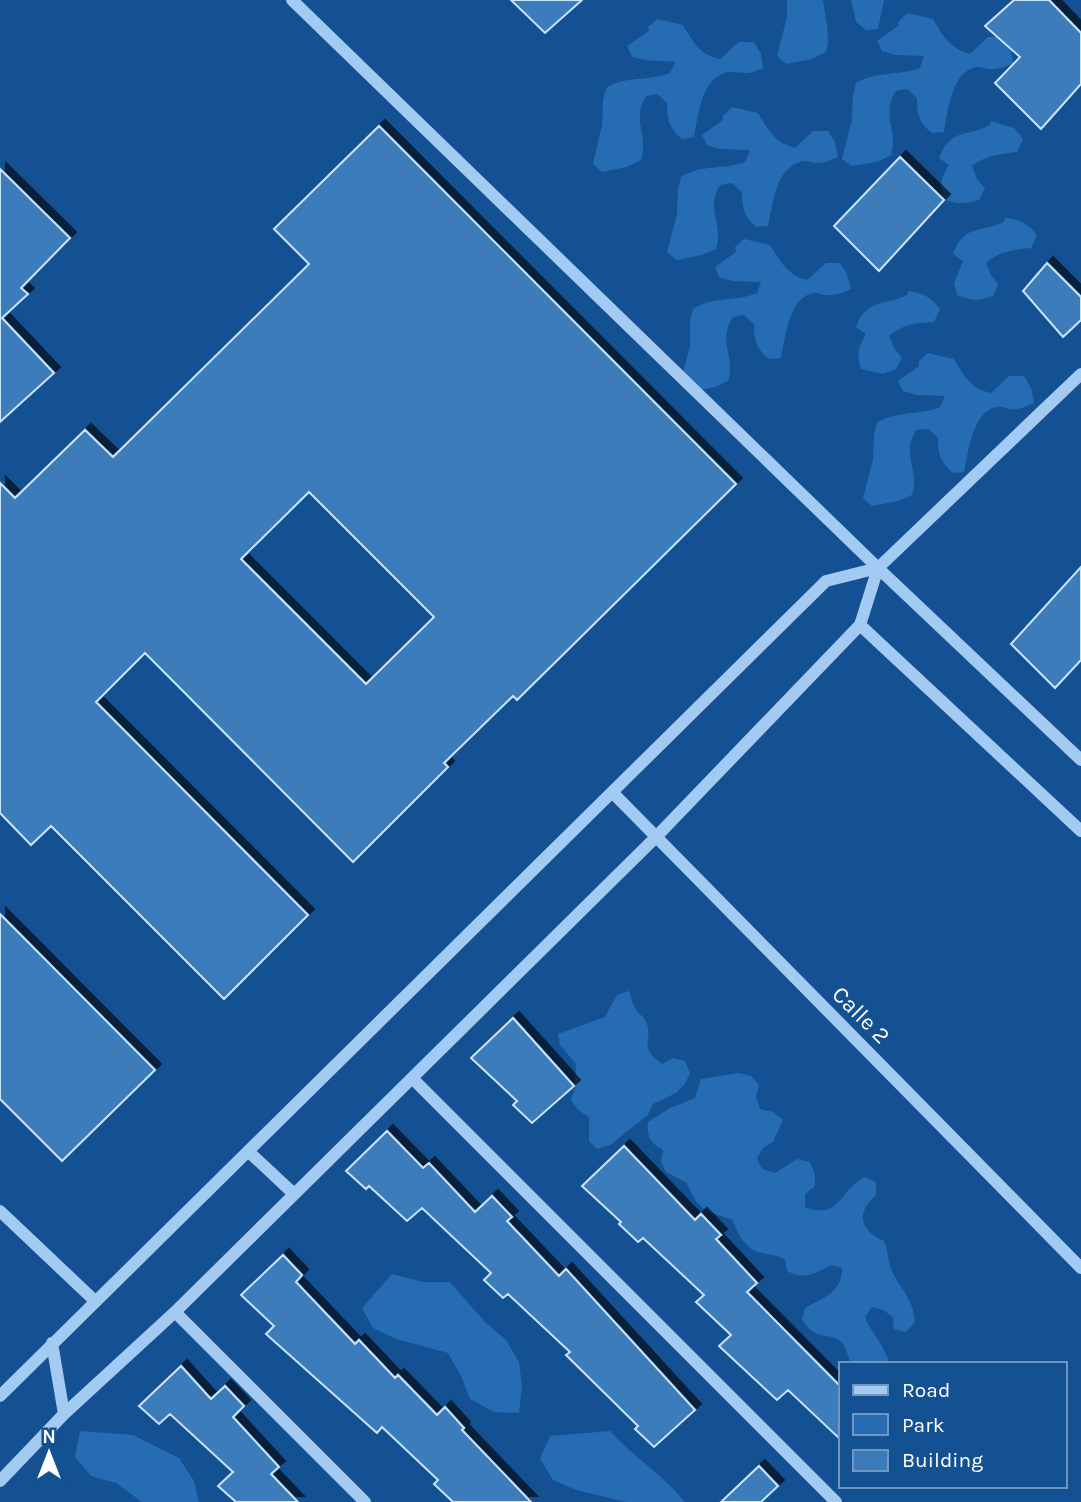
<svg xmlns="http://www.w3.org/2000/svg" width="1081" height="1502" font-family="Karla,sans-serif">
<defs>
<filter id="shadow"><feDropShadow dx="6" dy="-6" stdDeviation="0" flood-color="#0009"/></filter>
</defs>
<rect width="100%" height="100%" fill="#135193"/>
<!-- green -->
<path fill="#256cb2" d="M787,0h36c2,17 8,36 3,52l-14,7 -26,5 -9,-8 10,-39z
M851,0h33l-6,29 -12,1 -10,-8z
M907,13l26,6c10,17 17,30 37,35l18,-17h15l7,11 3,15c-8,4 -16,7 -26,6 -2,-1 -9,-3 -10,-2 -25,3 -30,46 -33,65l-12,1c-13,-10 -15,-19 -15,-35l-10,-9 -11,2c-16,24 3,40 -5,64l-14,7 -26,4 -9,-7 10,-39 1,-25 3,-12c20,-12 43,-7 64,-15l4,-12 -29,-1 -13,-4 -5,-10 21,-15v-4z
M657,19l26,6c10,17 17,30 37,34l19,-17h15l7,12 2,14c-20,10 -24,1 -38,5 -24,7 -27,44 -31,64l-12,2c-13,-11 -15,-19 -15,-36l-10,-9 -11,2c-15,24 3,40 -5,64l-14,7 -25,5 -9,-8 9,-39 1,-25 3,-12c20,-13 43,-6 64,-15l5,-11 -30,-2 -13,-3 -5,-11 22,-15 -1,-4z
M732,107l26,6c10,17 17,30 37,35l18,-17h15l7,11 3,15c-7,3 -13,6 -22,6 -5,0 -11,-3 -16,-1 -25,7 -27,43 -32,64l-11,1c-13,-10 -15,-18 -15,-35l-10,-9 -12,2c-15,24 4,40 -4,64l-14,6 -26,5 -9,-8 10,-38 1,-25 3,-12c20,-13 42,-7 64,-15l5,-12 -30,-1 -13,-4 -5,-10 21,-15v-4z
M991,121l23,7 9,11 -6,13c-17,2 -31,3 -45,14l5,13 8,9 -6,12c-14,4 -22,4 -36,-1 -4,-14 -2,-22 6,-34l-10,-7c12,-31 27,-20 51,-33z
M1005,218c15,1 23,6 32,17l-6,13c-18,2 -31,3 -45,15l5,12 7,9 -5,12c-14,5 -22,5 -36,-1l-3,-12 9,-22 -10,-7c11,-30 27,-21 51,-32z
M744,239l26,6c11,17 17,30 37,35l19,-17h14l7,11 4,15c-9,4 -17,7 -27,6 -1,0 -8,-3 -10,-2 -25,3 -29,46 -33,65l-12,1c-13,-10 -15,-19 -15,-35l-10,-9 -11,2c-16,24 3,40 -5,64l-13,6 -26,5 -9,-8 10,-38v-25l3,-12c20,-13 43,-7 64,-16l4,-11 -29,-1 -13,-4 -4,-10 21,-15 -1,-5z
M908,291c15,2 23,6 32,18l-6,13c-18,1 -31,2 -45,14l5,12 8,10 -6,11 -13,5 -22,-5c-5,-14 -3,-22 5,-35l-10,-7c12,-30 27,-20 51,-32z
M928,353l26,6c10,17 17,30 37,34l18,-17h15l7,12 3,15c-8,4 -16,7 -26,6 -2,-1 -9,-3 -11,-2 -24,3 -29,46 -33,65l-11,1c-13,-11 -15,-19 -15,-35l-10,-9 -12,1c-15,25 4,41 -4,65l-14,6 -26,5 -9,-8 10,-39 1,-24 3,-12c19,-13 42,-7 63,-16l5,-11 -29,-1 -13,-4 -5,-10 21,-15v-5z
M627,984c3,9 5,19 10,27 2,3 6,5 8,9 11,19 -10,24 17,44l11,-6 12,3 5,12 -5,11 -9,9 -23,11 -5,11 -38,30 -13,4 -8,-8v-24l-11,-7 -7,-10 4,-12 1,-24 -16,-19 -2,-11 47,-17 12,-22 12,-4z
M739,1073l12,3 8,9 -3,12 4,12 13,3 10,8 -10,22 -10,6 -6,10 5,11 13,4 22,-14 13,3 5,12v12l-10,8v13c36,14 34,-18 60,-30l11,5v13c-20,17 -17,36 8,46 4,9 4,20 7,28 9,21 22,28 24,53l-9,10 -12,-3 -1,-12 -10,-7 -11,-3 -7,10c6,16 22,31 24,47h-37c-4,-6 -6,-17 -10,-21 -12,-13 -24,1 -40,-23l3,-12c19,-11 37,-15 37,-40l-11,-3c-16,9 -27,15 -44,6l-2,-12c-9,-4 -14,-4 -23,-6 -17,-3 -24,-20 -30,-34 -25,-6 -36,-11 -45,-36l-21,-11 -5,-10 2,-12c-13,-7 -16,-13 -15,-28l22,-14 25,-10 6,-19z
M392,1274l31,8h27l35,40 21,18 13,22 3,25 -3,26 -25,-1 -24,-13 -9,-23 -13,-23 -52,-14 -23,-11 -11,-20z
M80,1431l53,4 46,23 15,23 5,21h-57l-26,-19 -25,-7 -16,-19z
M610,1431c23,26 54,44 75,71h-59l-50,-12 -23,-10 -13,-21 10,-23z"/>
<!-- building -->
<path fill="#3c7bbb" stroke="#c9e3fd" stroke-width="2" fill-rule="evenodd" filter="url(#shadow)" d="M511,0h71l-37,33z
M1014,0h35l32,33v51l-40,45 -46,-46 25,-26 -35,-31z
M379,126l357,358 -219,216 -4,-4 -69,67 4,4 -95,95 -208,-209 -49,49 212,213 -84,84 -173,-173 -20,19 -31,-32v-330l15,15 70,-68 28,27 196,-193 -35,-35zM309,492l125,125 -68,67 -125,-125z
M900,157l44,43 -65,71 -45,-45z
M0,169l70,69 -49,50 7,6 -26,24 52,55 -54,49z
M1047,263l34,34v23l-18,17 -40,-46z
M1081,567v93l-26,28 -44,-44z
M0,914l155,156 -93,91 -62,-62z
M513,1018l61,68 -42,37 -19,-18 4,-4 -46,-43z
M387,1131l36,37 6,-5 46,49 17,-16 20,21 -5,4 52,55 7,-7 129,141 -41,37 -19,-18 3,-3 -72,-71 4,-3 -62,-58 -5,4 -19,-18 7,-7 -69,-65 -15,13 -38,-35 -3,3 -20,-18z
M624,1146l71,74 6,-6 20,21 -5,4 41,44 -10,9 94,95v53l-53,-50 -11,10 -58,-54 12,-11 -35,-33 8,-7 -61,-57 -5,4 -19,-18 2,-2 -39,-36z
M283,1255l19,20 -6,7 59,62 4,-4 36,38 3,-3 39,40 8,-8 19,21 -2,2 69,72h-78l-19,-18 4,-4 -56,-53 -5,6 -111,-99 8,-8 -33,-31z
M181,1366l30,33 14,-13 19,20 -11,11 46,50 -8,7 27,28h-62l-18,-16 15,-14 -63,-58 -11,10 -20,-18z
M759,1466l19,20 -17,16h-40z"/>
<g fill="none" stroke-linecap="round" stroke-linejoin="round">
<!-- minor -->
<path stroke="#a2caf2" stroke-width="12" d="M292,0l586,568 203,192
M860,625l221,206
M612,792l469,476
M412,1078l424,424
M248,1151l46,43
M0,1211l95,90
M175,1312l190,190
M52,1343l12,71
M0,1396l826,-815 52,-13
M0,1481l64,-67 111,-102 481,-475 204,-212 18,-57 203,-194"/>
</g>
<g text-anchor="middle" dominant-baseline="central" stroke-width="6" stroke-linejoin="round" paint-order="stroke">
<!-- street labels -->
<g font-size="23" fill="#fff" stroke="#135193">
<text transform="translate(861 1015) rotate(45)">Calle 2</text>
</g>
</g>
<!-- legend -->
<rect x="839" y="1362" width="228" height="126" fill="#135193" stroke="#7197be" stroke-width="2"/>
<rect x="853" y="1385" width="35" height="10" fill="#a2caf2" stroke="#7197be" stroke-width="2"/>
<text x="902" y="1397" font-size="21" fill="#ffffff">Road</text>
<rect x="853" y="1414" width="35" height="21" fill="#256cb2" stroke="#7197be" stroke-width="2"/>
<text x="902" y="1432" font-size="21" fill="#ffffff">Park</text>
<rect x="853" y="1450" width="35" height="21" fill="#3c7bbb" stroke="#7197be" stroke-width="2"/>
<text x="902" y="1467" font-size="21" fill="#ffffff">Building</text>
<!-- north arrow -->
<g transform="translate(49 1453)" stroke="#135193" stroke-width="5" paint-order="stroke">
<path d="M0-5L12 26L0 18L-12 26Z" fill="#ffffff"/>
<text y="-10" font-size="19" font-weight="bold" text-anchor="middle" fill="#ffffff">N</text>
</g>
</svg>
